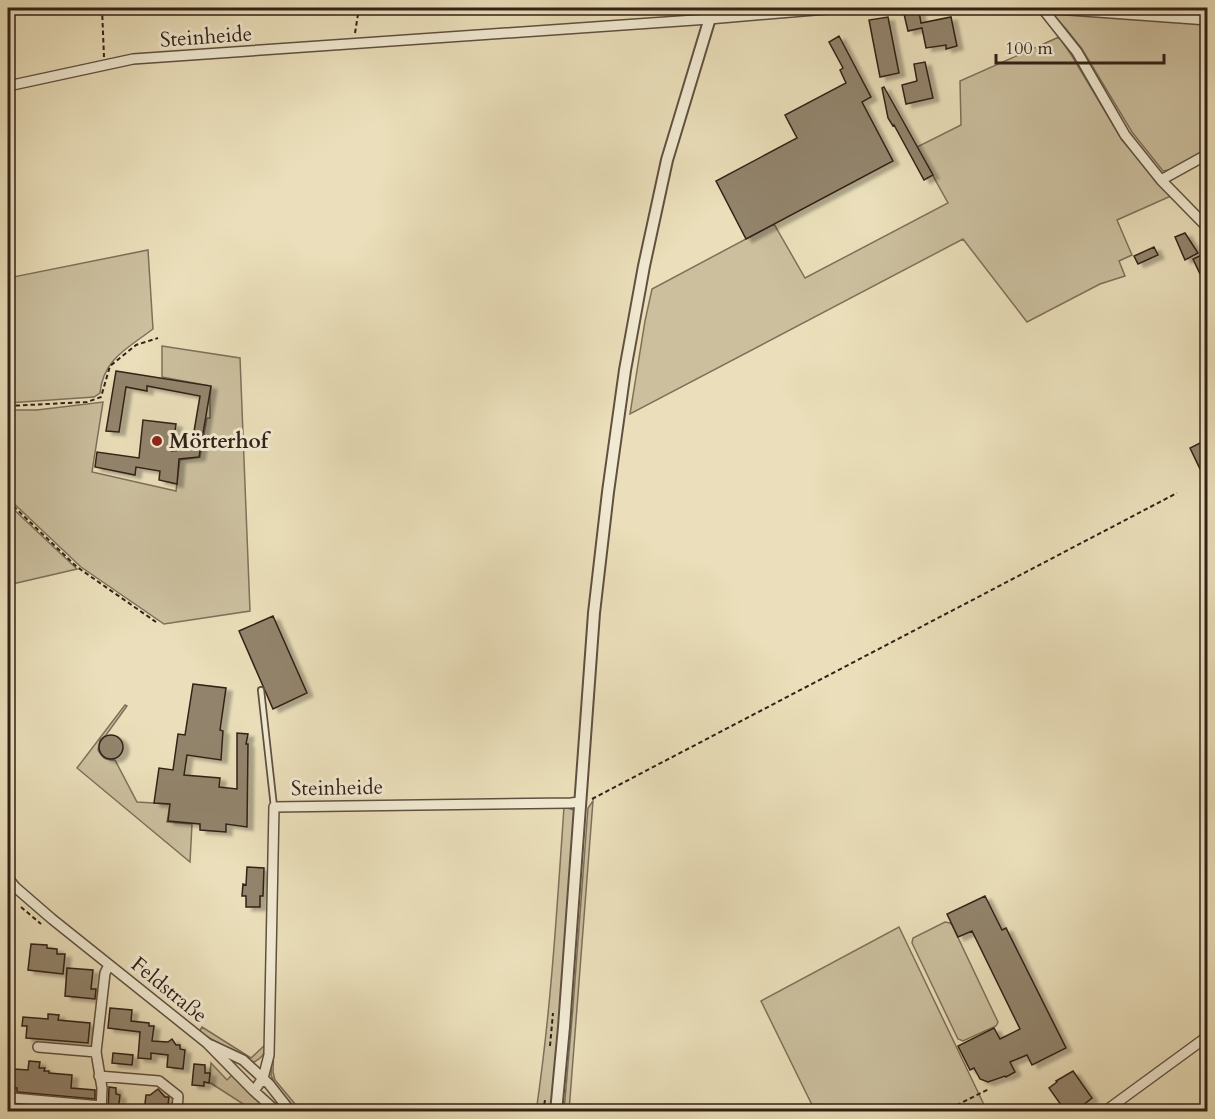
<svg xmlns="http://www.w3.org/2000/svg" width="1215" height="1119" font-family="Cardo,serif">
<defs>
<filter id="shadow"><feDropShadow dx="6" dy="3.5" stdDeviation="1.5" flood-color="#0004"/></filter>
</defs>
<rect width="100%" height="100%" fill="#eadfba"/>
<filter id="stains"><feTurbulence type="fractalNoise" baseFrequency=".00333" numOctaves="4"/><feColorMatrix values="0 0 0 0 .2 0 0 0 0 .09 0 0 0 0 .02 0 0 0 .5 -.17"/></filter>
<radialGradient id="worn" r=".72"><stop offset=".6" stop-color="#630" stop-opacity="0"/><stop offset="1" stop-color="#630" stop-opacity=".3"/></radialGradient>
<!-- green -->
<path fill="#cbbf9e" stroke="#7e705a" stroke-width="1.5" d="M1051,12l156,11v128l-32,18 -12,2 -31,-39 -50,-83 -15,-19z
M1059,37l13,19 50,84 49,56 -54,24 15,35 -13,6 6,15 -25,8 -73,38 -64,-83 -333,175 15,-93 7,-32 122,-65 31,54 143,-75 -31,-56 44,-22 -1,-44z
M148,250l5,79c-25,19 -50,30 -53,64l-6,4 -86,6v-125z
M162,346l78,12 10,253 -86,13 -83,-57 -73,-69v-88h29l66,-8 -11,70 84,19 4,-31 20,-3 7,-39h3v-21l1,-11 -49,-9z
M8,504l69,65 -69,16z
M125,705l2,1 -21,29 -6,5 -2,10c4,8 7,10 17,10l22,42 33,2 -3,18 25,2 -2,38 -113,-94z
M593,801l-24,310h-5l9,-104 15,-199z
M564,807l10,3 1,7 -20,262 -5,32 -14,1c15,-101 21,-204 28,-305z
M945,922l5,1 2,2 46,97 -2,4 -33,15 -5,-2 -46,-96 1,-5z
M899,927l88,184h-172l-54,-110z
M202,1027l49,31 14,-13c0,9 -3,13 -11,17l-6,-2 -49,-28z
M272,1042h2l-1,30 2,8 26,31h-6l-19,-24 -5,-12z
M211,1063l16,17 5,-5 40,36h-18l-45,-29z"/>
<!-- building -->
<path fill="#92846c" stroke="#322117" stroke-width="1.5" filter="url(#shadow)" d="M919,11l2,12 30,-6 6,29 -11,3v-4l-20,3 -4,-20 -14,3 -4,-17z
M888,17l11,56 -19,4 -11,-57z
M839,36l32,61 -9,5 31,59 -147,78 -30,-58 81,-43 -12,-23 61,-32 -6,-13 3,-2 -14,-26z
M925,62l8,36 -27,6 -4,-19 15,-4 -3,-17z
M884,87l49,88 -9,5 -30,-55 -1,1 -5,-8 -6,-30z
M1185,233l13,20 -13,7 -10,-23z
M1154,247l4,8 -20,9 -4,-8z
M1208,252v21l-7,3 -8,-17z
M116,371l95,15 -12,71 -20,2 -2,25 -18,-4 1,-9 -24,-4 -1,8 -40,-8 2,-15 42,6 4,-38 33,4 -4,27 19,-2 9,-53 -53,-10v5l-21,-4 -7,45 -13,-1z
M1208,439v29l-7,3 -11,-23z
M273,616l34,77 -34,16 -34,-78z
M193,684l33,4 -6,42 3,1 -2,29 -34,-5 -3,20 36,3 -1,9 18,2v-56l11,1 -2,10h2l-1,83 -21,-3v8l-26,-2v-6l-32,-3 2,-17 -16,-1 5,-35 14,2 5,-36 7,1z
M99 747a12 12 0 1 1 24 0a12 12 0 1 1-24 0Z
M247,867l17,1 -1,28h-3v11h-14v-11h-4l1,-12 3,1z
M985,896l17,34 4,-2 60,120 -34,17 -5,-10 -17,7 5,10 -9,5 -1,-1 -17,6 -8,-3 -6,-11 -4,2 -12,-24 36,-18 6,11 20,-10 -48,-98 -14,6 -11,-23z
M31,944l16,1v3l10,1v5h8l-2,20 -35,-4z
M67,968l26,2 -2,19h5l-1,10 -30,-3z
M110,1008l22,2 -1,11 18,2v3h5l-2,15 16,1 4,-3 4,6h4v4l5,1 -2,19 -16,-2 1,-12 -17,-2v6l-13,-1 2,-26 -32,-4z
M48,1014l11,1 -1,5 32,3 -2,20 -62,-5 1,-12h-5l1,-9 25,2z
M113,1053l20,2 -1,10 -20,-2z
M29,1061l11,1 -1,6h6l-1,3h5v2l23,2 -1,13 24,2v9l-78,-7v-4l-9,-1v-13l5,1 1,-6 14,1z
M194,1064l11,1v8h5l-1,10 -5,-1v4l-12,-1z
M1073,1071l19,27 -18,14h-8l-17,-24 8,-6 -1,-1z
M109,1087l7,1v6l4,1 -2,17h-10z
M158,1089l7,8h4l-2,15h-23l2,-17h4z
M16,1105l53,5 -1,2h-53z"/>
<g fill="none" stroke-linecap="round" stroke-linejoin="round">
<defs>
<path id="service" d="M261,690l13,117"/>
<path id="minor" d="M1036,8h6l35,44 48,83 36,45 47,48
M1042,8l166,12
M8,86l125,-27 576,-40 130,-11
M1161,180l47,-26
M8,878l7,9 37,32 155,124 47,48 23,21
M211,1045l32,15 26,24 22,28
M38,1047l58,5
M99,1076l60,5 19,15 -1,16
M254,1091l9,-13 6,-23 5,-248 297,-4 9,-1
M13,1098l88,8
M101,1112l1,-24 -6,-36 9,-79 4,-8
M1104,1112l104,-76"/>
<path id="tertiary" d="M556,1112l8,-85 30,-414 14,-121 17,-122 19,-104 23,-106 46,-152"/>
</defs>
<!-- service casing -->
<use href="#service" stroke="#605040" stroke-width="8"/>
<!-- minor casing -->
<use href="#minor" stroke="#605040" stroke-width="12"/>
<!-- tertiary casing -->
<use href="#tertiary" stroke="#605040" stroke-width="14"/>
<!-- path -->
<path stroke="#322117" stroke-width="2" stroke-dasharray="4.5 3" stroke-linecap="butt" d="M102,8l2,49
M355,33l4,-25
M8,406l79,-4 14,-5 9,-31 26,-21 22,-7
M8,501l69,66 79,55
M592,799l585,-306
M21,907l20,17
M550,1046l3,-33
M543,1112l2,-12
M943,1112l46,-23"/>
<!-- service -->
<use href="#service" stroke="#f1ead2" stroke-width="4.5"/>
<!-- minor -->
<use href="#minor" stroke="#f1ead2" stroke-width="9"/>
<!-- tertiary -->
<use href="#tertiary" stroke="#f1ead2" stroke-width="10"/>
</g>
<!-- markers -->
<circle fill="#8f2418" stroke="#f1ead2" stroke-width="2" cx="157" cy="441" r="6"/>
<g text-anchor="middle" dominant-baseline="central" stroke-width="6" stroke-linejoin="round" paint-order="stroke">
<!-- street labels -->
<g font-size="21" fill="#322117" stroke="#f1ead2">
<text transform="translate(206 37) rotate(-4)">Steinheide</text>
<text transform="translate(337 788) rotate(-1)">Steinheide</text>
<text transform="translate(169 990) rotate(39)">Feldstraße</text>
</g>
<!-- poi labels -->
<g font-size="21" font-weight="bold" fill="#322117" stroke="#f1ead2" text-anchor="start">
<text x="169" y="441">Mörterhof</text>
</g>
</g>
<!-- margin -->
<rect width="1215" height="1119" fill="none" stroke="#eadfba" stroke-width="30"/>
<rect x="9" y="9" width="1197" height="1101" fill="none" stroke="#322117" stroke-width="3"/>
<rect x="15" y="15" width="1185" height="1089" fill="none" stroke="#322117" stroke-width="1.5"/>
<!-- scale -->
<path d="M996 54v9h168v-9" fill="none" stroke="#322117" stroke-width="3"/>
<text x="1005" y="54" font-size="18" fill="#322117" stroke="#f1ead2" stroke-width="4.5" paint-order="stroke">100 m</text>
<rect width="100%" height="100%" filter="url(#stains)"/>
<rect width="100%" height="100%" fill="url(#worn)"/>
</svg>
